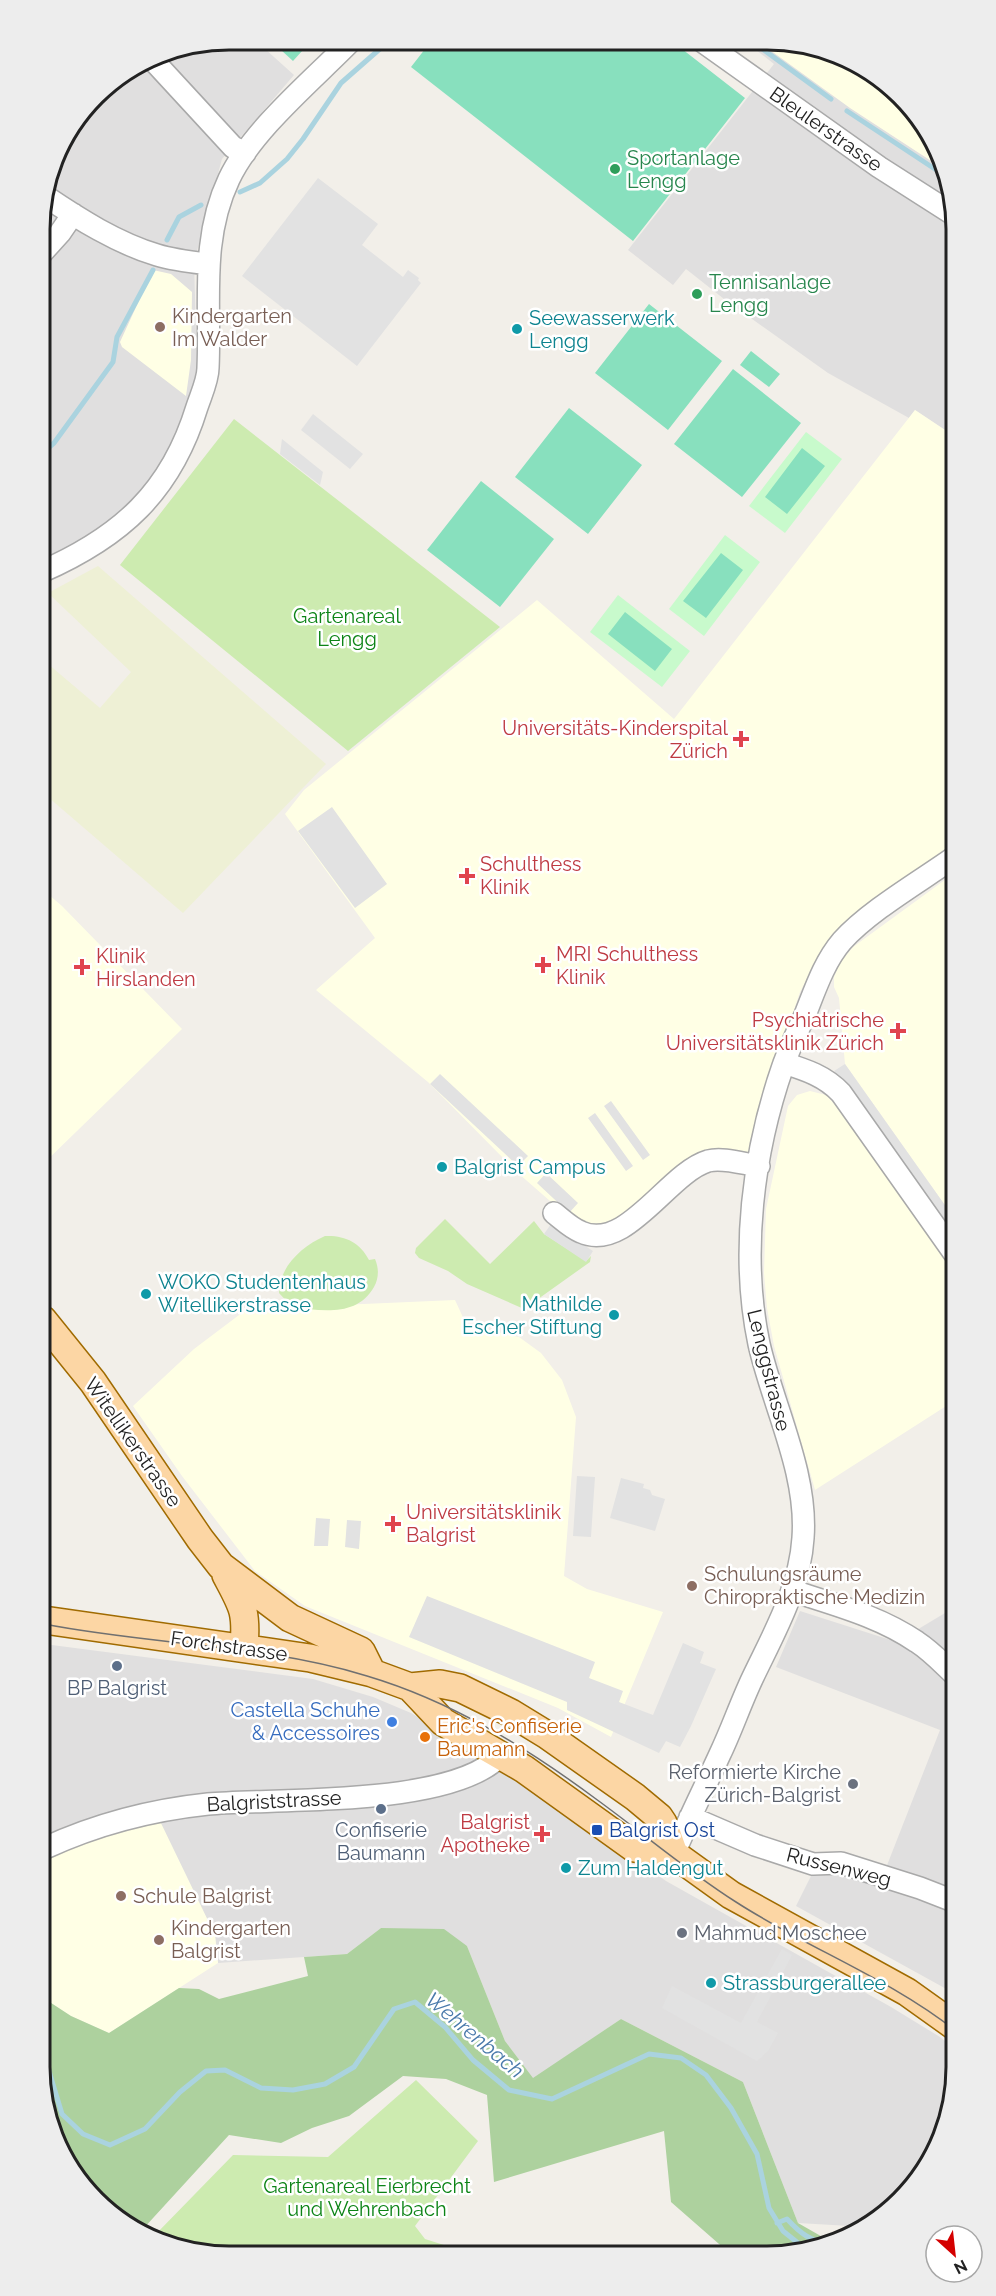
<svg xmlns="http://www.w3.org/2000/svg" width="996" height="2296" font-family="Raleway,sans-serif">
<rect width="100%" height="100%" fill="#f2efe9"/>
<!-- residential -->
<path fill="#e0dfdf" d="M229,39h25l40,36 -72,84 -28,103 3,107 -14,64 -44,67 -65,51 -33,14 -2,-349 20,-71 44,-59 54,-33z
M746,42l58,1 47,16 50,35 50,86v254l-36,-24 -6,8 -81,-45 -104,-74 -38,-30 -13,16 -45,-35 146,-186z
M955,1607l1,390 -6,-6 -154,-85 23,-46 63,18 58,-148 -164,-63 24,-56 103,33 17,-16z
M44,1644l269,35 60,18 38,16 134,81 121,87 225,126 49,30 17,14v28l-10,49 -29,55 -46,42 -5,2 -69,-4 -55,-141 -122,-63 -88,60 -28,-38 -38,-95 -86,-18 -34,26 -129,9 -3,-28 -170,-77z"/>
<!-- education -->
<path fill="#ffffe5" d="M759,42l45,1 47,16 50,35 44,76 -95,-62z
M153,270l18,4 21,18 -1,68 -5,36 -64,-49 -2,-5z
M915,410l36,24 2,411 -91,65 -38,36 -24,46 -27,80 -25,88 -29,-6 -106,70 -16,3 -23,-5 -56,-49 -90,-91 -112,-92 59,-52 -90,-124 19,-24 233,-190 137,119z
M953,874l1,344 -109,-154 -6,-66 -5,-11v-10l6,-14 13,-16z
M42,889l20,17 120,123 -140,136z
M810,1091l16,4 10,11 118,167v128l-139,89 -41,-144 -7,-38 -3,-35 2,-64 22,-103 9,-11z
M455,1300l12,26 52,11 22,16 21,27 14,37 -12,159 23,13 76,23 -52,125 -53,-29 -253,-102 -50,-35 -73,-95 -49,-70 61,-57 53,-40z
M159,1819l56,116 3,28 -109,70 -38,-17 -26,-17v-141l23,-11z"/>
<!-- farmland -->
<path fill="#eef0d5" d="M98,566l228,198 -143,149 -142,-122v-133l59,50 31,-36 -83,-79z"/>
<!-- grass -->
<path fill="#cdebb0" d="M234,419l266,208 -152,124 -228,-186z
M445,1219l45,45 44,-43 10,13 42,27 5,-5 -1,6 -66,47 -57,-25 -19,-13 -29,-13 -4,-5 1,-5z
M325,1236c19,-1 35,6 44,24l6,-1c4,9 4,19 -1,28 -17,30 -52,24 -82,20l-13,-14c0,-26 23,-47 46,-57z
M416,2080l62,61 -63,85 10,13 41,13 -274,1 -37,-18 78,-80 95,2z"/>
<!-- forest -->
<path fill="#add19e" d="M381,1928l63,1 23,17 38,95 28,37 88,-59 122,63 55,141 35,20 -17,8h-89l-56,-49 -7,-71 -170,51 -7,-87 -41,-16 -43,-3 -54,40 -37,12 -31,15 -52,-8 -86,94 -40,-19 -38,-48 -20,-46v-117l26,17 38,17 70,-45 20,1 20,10 89,-23 -4,-19 43,-3z"/>
<!-- park -->
<path fill="#c8facc" d="M806,432l36,27 -57,74 -36,-27z
M725,535l35,27 -56,74 -35,-27z
M618,595l72,56 -28,36 -72,-55z"/>
<!-- pitch -->
<path fill="#88e0be" d="M269,39l43,1 -19,21z
M432,40l241,2 72,56 -112,143 -222,-174z
M649,304l73,57 -54,69 -73,-57z
M751,351l29,23 -11,13 -29,-22z
M733,369l68,54 -59,74 -68,-53z
M569,408l73,57 -54,69 -73,-57z
M802,448l23,18 -38,48 -22,-17z
M481,481l73,58 -54,68 -73,-57z
M721,553l22,17 -37,48 -23,-17z
M625,612l47,37 -17,22 -47,-37z"/>
<!-- parking -->
<path fill="#e2e2e2" d="M318,178l60,46 -16,21 41,32 5,-7 11,8 -1,2 3,3 -64,83 -115,-90z
M313,414l50,40 -13,15 -49,-39z
M282,439l41,33 -3,13 -40,-31z
M332,807l55,77 -32,24 -57,-77z
M845,1064l109,154v23l-120,-170z
M440,1074l88,82 -10,10 -88,-82z
M611,1101l39,54 -7,5 -39,-54z
M595,1113l38,53 -7,5 -38,-53z
M546,1173l32,30 -9,10 -32,-30z
M551,1224l42,27 -7,11 -42,-28z
M577,1476l18,1 -4,60 -18,-1z
M621,1478l23,6 -1,4 7,2 2,5 13,4 -10,32 -45,-13z
M316,1518l14,1 -2,27h-14z
M347,1520l14,1 -2,28 -14,-2z
M427,1596l168,66 -6,16 34,13 -4,11 34,13 30,-72 21,9 -4,11 16,6 -25,57 -11,21 -14,-6 -7,12 -92,-43v-8l-158,-65z
M782,1949l10,6 -35,67 21,11 -10,18 -11,10 -95,-53 10,-22 69,37z"/>
<g fill="none" stroke-linecap="round" stroke-linejoin="round">
<!-- stream -->
<path stroke="#aad3df" stroke-width="5" d="M753,42l78,57
M847,111l103,68
M240,192l20,-9 27,-24 16,-20 38,-56 49,-43
M167,240l12,-23 22,-12
M40,455l14,-12 59,-81 4,-25 36,-67
M45,2058l17,56 21,20 27,11 35,-16 35,-37 26,-21 19,-1 36,18 32,2 32,-6 29,-17 40,-58 21,-7 30,25 28,33 36,30 43,9 97,-45 32,4 25,17 25,33 26,46 12,54 14,23 25,20
M777,2223l10,-4c13,14 24,23 44,25"/>
<defs>
<path id="minor" d="M703,42l176,125 72,46
M150,57l83,90 12,6
M45,196c34,23 72,47 112,59 16,5 34,7 51,9
M40,255l20,-22 13,-19
M41,572c80,-35 130,-80 156,-165 4,-12 11,-27 11,-39 3,-65 -8,-128 21,-189 23,-49 85,-100 123,-139
M784,1063c22,7 41,13 57,30l113,160
M554,1213c9,7 17,15 27,19 45,21 87,-59 127,-71 15,-4 36,3 51,5
M793,1591c42,14 86,25 124,51 14,9 26,22 38,33
M690,1817l65,28 58,19 28,-1 79,25 36,14
M45,1848c52,-24 106,-38 163,-44 70,-6 245,3 293,-49
M674,1854c14,-34 31,-67 46,-100 12,-25 21,-52 33,-77 21,-44 47,-89 50,-139 5,-65 -30,-132 -44,-194 -19,-90 -6,-192 24,-278 6,-17 14,-34 22,-51 10,-25 19,-53 37,-74 27,-30 77,-59 111,-83"/>
<path id="major" d="M43,1320l50,62 107,157 21,27 69,52 71,33 11,22
M226,1575c17,32 21,36 18,73
M44,1620l266,38 62,15 38,14 30,-3 20,4 51,25 36,22 88,62 24,20 4,6 11,31
M410,1687l33,35 81,47 110,79 40,6 57,41 176,97 49,35"/>
</defs>
<!-- minor casing -->
<use href="#minor" stroke="#a9a9a9" stroke-width="24"/>
<!-- major casing -->
<use href="#major" stroke="#a06b00" stroke-width="30"/>
<!-- minor -->
<use href="#minor" stroke="#fff" stroke-width="21"/>
<!-- major -->
<use href="#major" stroke="#fcd6a4" stroke-width="27"/>
<!-- tram -->
<path stroke="#707070" stroke-width="1.5" d="M44,1624c107,21 219,20 323,52 84,25 159,71 229,123 47,34 91,72 140,103 71,46 153,76 220,129"/>
</g>
<!-- markers -->
<g fill="#2e9e5b" stroke="#fff" stroke-width="2">
<circle cx="615" cy="169" r="6"/>
<circle cx="697" cy="294" r="6"/>
</g>
<g fill="#8d6e63" stroke="#fff" stroke-width="2">
<circle cx="160" cy="327" r="6"/>
<circle cx="692" cy="1586" r="6"/>
<circle cx="121" cy="1896" r="6"/>
<circle cx="159" cy="1940" r="6"/>
</g>
<g fill="#0f9aa8" stroke="#fff" stroke-width="2">
<circle cx="517" cy="329" r="6"/>
<circle cx="442" cy="1167" r="6"/>
<circle cx="146" cy="1294" r="6"/>
<circle cx="614" cy="1315" r="6"/>
<circle cx="566" cy="1868" r="6"/>
<circle cx="711" cy="1983" r="6"/>
</g>
<g fill="#e0444e" stroke="#fff" stroke-width="2">
<path d="M738 730h6v6h6v6h-6v6h-6v-6h-6v-6h6z"/>
<path d="M464 867h6v6h6v6h-6v6h-6v-6h-6v-6h6z"/>
<path d="M540 956h6v6h6v6h-6v6h-6v-6h-6v-6h6z"/>
<path d="M79 958h6v6h6v6h-6v6h-6v-6h-6v-6h6z"/>
<path d="M895 1022h6v6h6v6h-6v6h-6v-6h-6v-6h6z"/>
<path d="M390 1515h6v6h6v6h-6v6h-6v-6h-6v-6h6z"/>
<path d="M539 1825h6v6h6v6h-6v6h-6v-6h-6v-6h6z"/>
</g>
<g fill="#5c6f8a" stroke="#fff" stroke-width="2">
<circle cx="117" cy="1666" r="6"/>
<circle cx="381" cy="1809" r="6"/>
</g>
<circle fill="#3f7fe0" stroke="#fff" stroke-width="2" cx="392" cy="1722" r="6"/>
<circle fill="#e8710a" stroke="#fff" stroke-width="2" cx="425" cy="1737" r="6"/>
<g fill="#6b7280" stroke="#fff" stroke-width="2">
<circle cx="853" cy="1784" r="6"/>
<circle cx="682" cy="1933" r="6"/>
</g>
<rect fill="#1a4fb4" stroke="#fff" stroke-width="2" x="591" y="1824" width="12" height="12" rx="3"/>
<g text-anchor="middle" dominant-baseline="central" stroke-width="5" stroke-linejoin="round" paint-order="stroke">
<!-- street labels -->
<g font-size="20" fill="#222" stroke="#fff">
<text transform="translate(826 129) rotate(35)">Bleulerstrasse</text>
<text transform="translate(769 1370) rotate(76)">Lenggstrasse</text>
<text transform="translate(133 1442) rotate(55)">Witellikerstrasse</text>
<text transform="translate(229 1646) rotate(8)">Forchstrasse</text>
<text transform="translate(274 1801) rotate(-3)">Balgriststrasse</text>
<text transform="translate(839 1867) rotate(14)">Russenweg</text>
</g>
<!-- leisure labels -->
<g font-size="20" fill="#27864d" stroke="#fff" text-anchor="start">
<text x="627" y="158">Sportanlage<tspan x="627" dy="23">Lengg</tspan></text>
<text x="709" y="282">Tennisanlage<tspan x="709" dy="23">Lengg</tspan></text>
</g>
<!-- education labels -->
<g font-size="20" fill="#785e54" stroke="#fff" text-anchor="start">
<text x="172" y="316">Kindergarten<tspan x="172" dy="23">Im Walder</tspan></text>
<text x="704" y="1574">Schulungsräume<tspan x="704" dy="23">Chiropraktische Medizin</tspan></text>
<text x="133" y="1896">Schule Balgrist</text>
<text x="171" y="1928">Kindergarten<tspan x="171" dy="23">Balgrist</tspan></text>
</g>
<!-- culture labels -->
<g font-size="20" fill="#0d838f" stroke="#fff" text-anchor="start">
<text x="529" y="318">Seewasserwerk<tspan x="529" dy="23">Lengg</tspan></text>
<text x="454" y="1167">Balgrist Campus</text>
<text x="158" y="1282">WOKO Studentenhaus<tspan x="158" dy="23">Witellikerstrasse</tspan></text>
<text x="602" y="1304" text-anchor="end">Mathilde<tspan x="602" dy="23">Escher Stiftung</tspan></text>
<text x="578" y="1868">Zum Haldengut</text>
<text x="723" y="1983">Strassburgerallee</text>
</g>
<!-- park labels -->
<g font-size="20" fill="#0c8416" stroke="#fff">
<text x="347" y="616">Gartenareal<tspan x="347" dy="23">Lengg</tspan></text>
<text x="367" y="2186">Gartenareal Eierbrecht<tspan x="367" dy="23">und Wehrenbach</tspan></text>
</g>
<!-- health labels -->
<g font-size="20" fill="#be3a42" stroke="#fff" text-anchor="start">
<text x="728" y="728" text-anchor="end">Universitäts-Kinderspital<tspan x="728" dy="23">Zürich</tspan></text>
<text x="480" y="864">Schulthess<tspan x="480" dy="23">Klinik</tspan></text>
<text x="556" y="954">MRI Schulthess<tspan x="556" dy="23">Klinik</tspan></text>
<text x="96" y="956">Klinik<tspan x="96" dy="23">Hirslanden</tspan></text>
<text x="884" y="1020" text-anchor="end">Psychiatrische<tspan x="884" dy="23">Universitätsklinik Zürich</tspan></text>
<text x="406" y="1512">Universitätsklinik<tspan x="406" dy="23">Balgrist</tspan></text>
<text x="530" y="1822" text-anchor="end">Balgrist<tspan x="530" dy="23">Apotheke</tspan></text>
</g>
<!-- service labels -->
<g font-size="20" fill="#4e5e75" stroke="#fff">
<text x="117" y="1688">BP Balgrist</text>
<text x="381" y="1830">Confiserie<tspan x="381" dy="23">Baumann</tspan></text>
</g>
<!-- shop labels -->
<g font-size="20" fill="#366cbe" stroke="#fff" text-anchor="end">
<text x="380" y="1710">Castella Schuhe<tspan x="380" dy="23">&amp; Accessoires</tspan></text>
</g>
<!-- food labels -->
<g font-size="20" fill="#c56008" stroke="#fff" text-anchor="start">
<text x="437" y="1726">Eric's Confiserie<tspan x="437" dy="23">Baumann</tspan></text>
</g>
<!-- worship labels -->
<g font-size="20" fill="#5b616d" stroke="#fff" text-anchor="end">
<text x="841" y="1772">Reformierte Kirche<tspan x="841" dy="23">Zürich-Balgrist</tspan></text>
<text x="694" y="1933" text-anchor="start">Mahmud Moschee</text>
</g>
<!-- transit labels -->
<g font-size="20" fill="#164399" stroke="#fff" text-anchor="start">
<text x="609" y="1830">Balgrist Ost</text>
</g>
<!-- water labels -->
<g font-size="21" font-style="italic" fill="#4a7aab" stroke="#fff">
<text transform="translate(475 2035) rotate(40)">Wehrenbach</text>
</g>
</g>
<!-- crop -->
<path d="M0 0H996V2296H0ZM229 50H767A179 179 0 0 1 946 229V2067A179 179 0 0 1 767 2246H229A179 179 0 0 1 50 2067V229A179 179 0 0 1 229 50Z" fill="#ededed" fill-rule="evenodd"/>
<path fill="none" stroke="#222" stroke-width="3" d="M229 50H767A179 179 0 0 1 946 229V2067A179 179 0 0 1 767 2246H229A179 179 0 0 1 50 2067V229A179 179 0 0 1 229 50Z"/>
<!-- north arrow -->
<g transform="translate(954 2254) rotate(153)"><circle r="28" fill="#ffffff" stroke="#a7a7a7" stroke-width="1.5"/>
<path d="M0-4.5L10 22L0 15L-10 22Z" fill="#d40000"/>
<text y="-9" font-size="16" font-weight="bold" text-anchor="middle" fill="#222222">N</text>
</g>
</svg>
